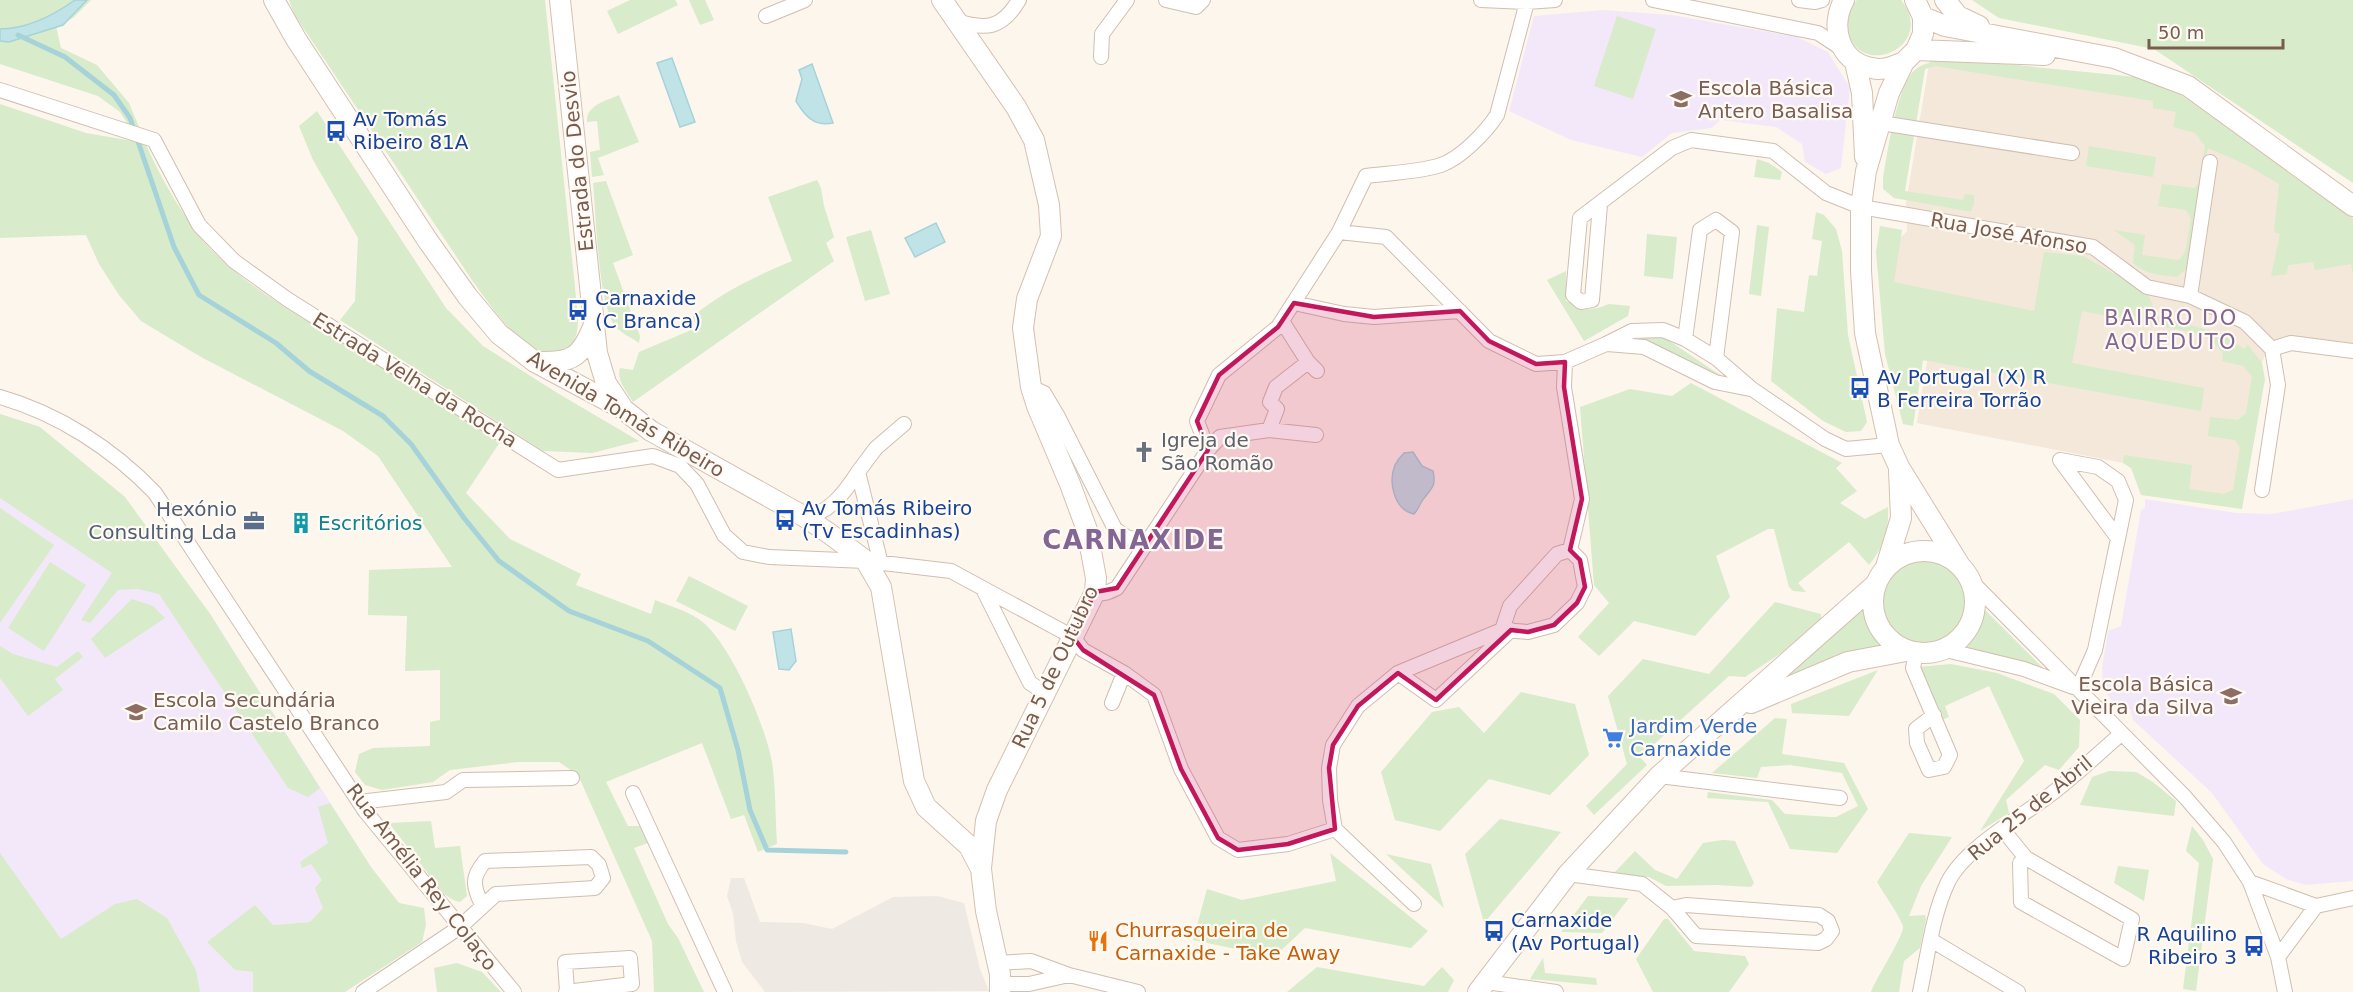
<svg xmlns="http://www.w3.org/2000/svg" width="2353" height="992" font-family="'DejaVu Sans',sans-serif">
<rect width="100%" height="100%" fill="#fdf6ec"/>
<!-- residential -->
<path fill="#f4e8da" d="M1930,58l211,34 57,24 155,115v125l-83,-12 -12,28 -21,129h-54l-3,-27 -263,-51 10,-62 -14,-2 -10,-64 -12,-16 3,-35 13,-13 -1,-28z"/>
<!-- industrial -->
<path fill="#efe9e4" d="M731,878h13l16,44 43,1 29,6 61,-32 44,-1 27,7 16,66 9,22 -224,1 -23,-30 -6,-21 -3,-28 -6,-17z"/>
<!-- education -->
<path fill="#f3e8fa" d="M1603,10l69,5 125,22 31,15 22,36 -9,80 -15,6 -21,-12 -3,-18 -26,-17 -56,-7 -8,8 -40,5 -30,24 -71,-17 -62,-29 25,-95z
M0,414l40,13 149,158 20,27 162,255 -37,29 -24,26 -37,3 -66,16 28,29 18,2v20h-253z
M2145,499l91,14 36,1 81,-15v382l-47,4 -20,-6 -23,-15 -51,-71 -79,-73 -3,-11 -16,-4 -11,-18 -1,-19 6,-37 13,-5 20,-116 4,-2z"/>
<!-- green -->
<path fill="#d8ebca" d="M0,0h91l-18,18 -17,8 5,22 36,17 32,38 10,24 -10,-1 -9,-14 -22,-16 -98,-32z
M289,0h256l33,316c0,15 -1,30 -17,35 -33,13 -70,-45 -87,-68l-180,-269z
M630,0h45l3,5 -60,29 -11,-23z
M689,0h16l9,20 -14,5z
M1857,0h44c37,46 -42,82 -54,29 -2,-10 2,-21 10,-29z
M1972,0h381v183l-199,-134 -155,-31z
M1617,16l39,13 -23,70 -39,-13z
M1965,60l171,17 18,4 24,12 175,125v57l-2,-11 -36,6 -2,-8 -25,3 -1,9 -16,2 9,-42 -6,-2 5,-48 -32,-19 -39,-17 -22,121 -9,8c-20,-3 -28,-1 -44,-14l2,-18 -21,-15 31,5 -3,20 37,5 6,-7 6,-35 -5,-8 -28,-4 4,-22 32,4 5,-5 6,-37 -10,-13 -22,-6 3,-15 -23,-4v-7l-218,-35 -10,3 -20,122 58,9 2,-6 9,1v9l-3,7h-4l-73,-13 -11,-9v-10c4,-24 14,-96 33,-110 13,-10 33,-8 49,-9z
M619,95l20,47 -41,16 6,17 -12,2 -2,-25 10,-2 -3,-29 -10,1c-1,-17 19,-21 32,-27z
M0,104l86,29 59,10c15,33 33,65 55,94 38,48 114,87 166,119 45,27 89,57 134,86l-34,51 44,46 71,35 -5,11 75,29 4,-14c14,6 30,10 42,18 31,18 69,109 75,144 4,26 3,55 5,82l-19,8 -14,-37 -13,4 -29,-76 -96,39 22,44h12l8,17 -14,5 34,76 10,14 26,54h-50l-2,-51 -74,-166 -19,-13h-41l-68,8 -17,12 -51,8 -17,-5 -10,-13 4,-18 14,-6 57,-2v-24l10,-2v-50l-35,1 2,-55 -39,-1 1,-45 83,-3 -74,-111 -35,-25 -142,-74 -60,-36 -22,-26 -20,-31 -13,-29 -86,3z
M317,111l129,197 37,38 76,48 80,47 -47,12 -49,-2 -203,-131 15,-19 3,-63 -45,-78 -14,-34z
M2089,146l67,11 -3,20 -67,-11z
M1757,159l12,4 13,9 -2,8 -26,-3z
M817,180l4,8 3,18 10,31 -8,6 8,18 -201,141c-6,-10 -17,-22 -13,-34l13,2 6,-18 57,-24 -3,-12c31,-25 63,-40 99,-55l-24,-64z
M606,181l27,74 -20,8 27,73 -1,7c-7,-5 -18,-10 -23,-16 -18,-20 -20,-114 -23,-144z
M1816,212l8,3 12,14 6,22 6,84 19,87 -6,9 -15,1 -23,-11 -52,-40 6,-73 27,4 5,-37 8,1 5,-35 -10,-2z
M1757,225l12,2 -8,69 -12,-2z
M1880,226l22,4 -8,52 140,29 10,-59 39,4 65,37 8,22 68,20 20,14 4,-4 14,18 3,16 -23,130 -101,-14 -10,-27 -8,-5 1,-8 68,10 -3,24 35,5 9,-4 7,-43 -5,-7 -27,-4 2,-19 28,3 8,-7 6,-37 -9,-10 -21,-5 1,-8 -16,-18 -125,-24 -10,52 132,25 -3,23 -278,-51 -10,66 -10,-2 -18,-70 -9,-102z
M871,230l19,64 -25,7 -19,-64z
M1647,234l30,3 -4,42 -29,-3z
M1566,271v30l19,8 13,-1 11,-4 21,2 -2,10 -44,25 -37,-61z
M1641,335l24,3 58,39 -67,-32 -30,-6z
M1691,383l151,80 -6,5 21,23 -17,12 25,16 23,-12c1,25 -4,39 -19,58l-20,-23 -51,41 8,9 -13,-1 -4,-4 -15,-58h-6l-52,27 14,41 -35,39 -61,-15 -35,35 -21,-19 31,-34 -15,-18 -14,-178 50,-18 42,7z
M0,414l40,13 85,70 85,117 110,174 -12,9 -20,-9 -129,-194 -21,-5 -20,1 -28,33 -9,-3 31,-47 -112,-75z
M0,508l54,37 -54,78z
M1881 603a44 44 0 1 1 88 0a44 44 0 1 1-88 0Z
M50,562l36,23 -42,66 -36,-23z
M689,576l59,30 -13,25 -59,-30z
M132,599l21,7 12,12 -60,40 -14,-19z
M1775,602l46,12v6l-34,29 -42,28 -16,-1 -89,81 7,8 -53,50 -8,-9 41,-42 -19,-68 35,-37 66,15z
M1865,607c2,17 6,28 20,39l-105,38 -2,-6z
M1984,609l63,63 -84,-25 18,-23z
M0,646l13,8 44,13 21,-16 5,6 -28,22 8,11 -35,26 -28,-38z
M1951,664l46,9 57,21 26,26 -1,27 -20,23 -14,-5 -39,35 3,13 -29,18 44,-70 -35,-75 -44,20 4,11 -10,4 -21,-54z
M1878,670l-29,46 -57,-3 -1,-9z
M1521,692l54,12 14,51 -39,40 -61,-16 -49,52 -45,-11 -14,-48 51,-60 27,-5 25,26z
M1775,718l12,1 -5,35 62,9 24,46 -31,44 -47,-4 -22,-47 -61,-4 1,-6 64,8 13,14 45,3h6l22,-11 -16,-33 -52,-8 -29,2 -4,11 -45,-5z
M2109,771l27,1 17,10 23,19 -2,15 -94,-11 12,-28z
M330,803l41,64 28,36 25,5 2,17 -4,17 -77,50h-92v-20l-18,-2 -28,-28 48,-37 18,20 37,-3 13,-14 -8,-20 7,-8 -11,-16 -9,4 -2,-6 28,-19 -10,-36z
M1500,819l61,13 -77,91 -19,-69z
M431,821l4,27 25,-2 7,50 -7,6 -7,-2 -10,-7 -54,-70z
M2192,826l11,14 10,19 -17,132 -13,-2 16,-126 -13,-12z
M1909,833l43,4 -31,49 -12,30 16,-1 1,4 -6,29 -16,13 -5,31h-28c5,-14 34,-58 32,-66 -6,-15 -18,-30 -26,-44z
M1723,840l12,1 19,42 -3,4 -35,-2 -50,1 -17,-9 -36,-3 22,-23 20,19 22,9 26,-36z
M0,853l61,86 54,-35 22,-5 30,19 29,52 4,22h-200z
M1330,853l98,78 -17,17 -106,-20 -31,29 -81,-17 14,-51 35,11 94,-19z
M1386,854l45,10 13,44z
M2118,866l31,4 -5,31 -30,-18z
M1588,896l41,2 -27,35 -41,-1z
M1664,919h4l26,32 51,5 4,8 -20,28h-76l-17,-33z
M1543,958l2,15 51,5 1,7 -67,-6z
M457,963l25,9 19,20h-64l-3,-24z
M1317,967l107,19 18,-19 12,13 -6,12h-161z"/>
<!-- water -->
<path fill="#c0e3e7" stroke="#a6d3d9" stroke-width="1.5" d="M75,0h12l-24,25 -54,17 -9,-1v-12c26,0 54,-14 75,-29z
M672,58l23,64 -15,5 -23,-64z
M812,64l21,59c-19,4 -28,-7 -37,-22l6,-22 -3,-9z
M936,223l9,19 -30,15 -10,-19z
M1413,452l9,14 11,5c3,14 0,16 -8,26 -5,5 -6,12 -11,17 -20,-4 -26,-32 -19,-49 2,-4 6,-9 9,-12z
M791,629l5,32 -7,9 -10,-1 -6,-37z"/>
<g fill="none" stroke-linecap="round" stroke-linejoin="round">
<!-- stream -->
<path stroke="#a6d3d9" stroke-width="5" d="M18,35l47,22 49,38 16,23 44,129 25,48 77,48 33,28 74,45 28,28 53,74 35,43 70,50 79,30 72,47 18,62 12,60 17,40 79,2"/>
<defs>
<path id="street" d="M1166,0l30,7 7,-7
M1481,0l46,2 28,-2
M1653,0l165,33 26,17
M1799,0l16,2 7,-2
M766,16l39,-16
M956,21c30,9 46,8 63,-21
M1101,57l1,-23 25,-34
M0,90l154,50 45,85 35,36 53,38 271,171 95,-14 27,10 17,18 27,51 19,17 26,5 97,4 85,10 122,66 10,13 41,23 30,22 27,74 37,69 20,12 50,-6 47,-15
M1881,123l191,30
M1600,205l-8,95 -11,2 -8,-7 7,-77 92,-70 19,-8 82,11 53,42 35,14 232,40 54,40 43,9 55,26 27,27 6,36 -16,105
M1339,232l47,5 103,104 47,23 29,-2 41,-18 26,-13 31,-1 22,9 31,19 36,31 73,50 21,10 43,-4
M2190,296l20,-134
M1294,303l50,11 30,3 86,-6
M1282,321l26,41 9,9
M1685,339l15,-109 16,-10 16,12 -16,126
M1607,344l37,3 71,35 35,7
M2272,349l19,-6 62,8
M1565,362l-1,25 18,112 -12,51
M1031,387l13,6 13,22 58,114 13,9 21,1
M0,397c59,17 113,52 155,96l210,318 149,181
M1269,430l8,-21 -7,-7 6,-15 32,-25
M1208,450l12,-13 49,-7 47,5
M805,517c24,-3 40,-25 53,-45
M881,564l-23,-92 18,-24 28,-24
M1971,581l214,216 39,45 26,40 28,75 7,35
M983,589l47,94 14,9
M1095,592c8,3 14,0 22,-4l91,-138 -11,-29 22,-46 59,-48 61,-95 27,-56c23,-3 54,-4 75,-11 20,-7 45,-33 56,-50l30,-113
M1946,650l78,19 49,18
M1916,653l-3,15 37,87 -6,12 -15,3 -12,-27 -1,-14 18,-14
M1398,673l38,27 75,-70
M2078,689l17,-39 31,-150 -8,-19 -20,-14 -38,-7 57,77
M1112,703l12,-30
M1659,776l181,22
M633,793l92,199
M359,802l87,-10 17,-12 109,-2
M2003,830l23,28 106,61 -9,40 -102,-57 -1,-39 6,-5
M1568,874l74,10 30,24 24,28 122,7 8,-4 6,-8 -4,-10 -9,-6 -133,-10 -14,3
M2250,882l66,24
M1414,904l-79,-75 -5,-29 -1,-32 4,-23 25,-39 40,-33 104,-43 26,2 26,-7 23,-22 8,-16 -5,-27 -10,-10 -13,4 -47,52 -8,24
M1931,940l87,52
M2278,957l38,-51 37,-8
M997,963l34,-2 38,14 69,17
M1486,982l70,10
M1001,984h28l40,-9
M363,992l97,-65 36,-33 99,-6 8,-10 -4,-13 -8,-8 -106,4c-14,17 -12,25 -3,44
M566,992l66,-8 -2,-26 -65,4 2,29
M1920,992c8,-37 12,-76 28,-110 17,-35 77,-67 107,-91 23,-18 44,-38 66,-57"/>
<path id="secondary" d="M274,0l22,39 132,202 40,56 31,37 36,28 88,47 28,22 154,86 25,17 36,27 15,26 33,194 12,26 43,39 12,23 5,42 14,63v18
M560,0l37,353 9,30 16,24
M942,0l74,107 18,33 15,65 2,31 -24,63 -4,29 2,15 6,44 6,19 33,78 17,46 9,48 -1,14 -98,198 -11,31 -5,47
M1844,0c-14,26 -6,62 28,68 12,3 22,-2 32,-6
M1915,0l8,17v17l-7,16 -12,12 -15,31 -23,78 -5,36v64l4,62 24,112 10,22 60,97
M1945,0l13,16 21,10
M1923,17l22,9 169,32 74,28 165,120
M1916,50l129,5
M1855,62l7,31 3,64
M538,362c35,1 43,-5 56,-37
M1873 602a51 51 0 1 1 102 0a51 51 0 1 1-102 0Z
M1886,567l15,-49 -2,-48
M1751,703l97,-41 58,-11
M1478,992l90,-118 91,-98 217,-192"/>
</defs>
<!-- street casing -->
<use href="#street" stroke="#d0beb0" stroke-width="16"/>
<!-- secondary casing -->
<use href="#secondary" stroke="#d5c0b1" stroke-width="22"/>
<!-- street -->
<use href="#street" stroke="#fff" stroke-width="14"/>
<!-- secondary -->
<use href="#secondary" stroke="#fff" stroke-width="20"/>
</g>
<!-- marked area -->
<path fill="#c2185b" fill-opacity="0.2" stroke="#c2185b" stroke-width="4.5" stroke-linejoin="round" d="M1294,303l80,14 86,-6 29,30 47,23 29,-2 -1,25 18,112 -12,51 10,10 5,27 -8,16 -23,22 -26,7 -17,-2 -75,70 -38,-27 -40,33 -25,39 -4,23 6,61 -47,15 -50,6 -20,-12 -37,-69 -27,-74 -71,-45 -10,-13 22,-45 22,-4 91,-138 -11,-29 22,-46 59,-48z"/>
<!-- icons -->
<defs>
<symbol id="school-bare" viewBox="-9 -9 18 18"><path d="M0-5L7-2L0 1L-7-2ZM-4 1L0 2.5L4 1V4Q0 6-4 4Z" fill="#8d6e63" stroke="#fffaf3" stroke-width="2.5" paint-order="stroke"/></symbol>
<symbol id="bus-bare" viewBox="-9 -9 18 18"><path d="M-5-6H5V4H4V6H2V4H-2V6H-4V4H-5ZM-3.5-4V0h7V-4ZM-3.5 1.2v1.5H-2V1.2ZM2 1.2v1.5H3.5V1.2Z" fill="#1a4fb4" stroke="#fffaf3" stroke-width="2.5" paint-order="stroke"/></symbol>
<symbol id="church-bare" viewBox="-9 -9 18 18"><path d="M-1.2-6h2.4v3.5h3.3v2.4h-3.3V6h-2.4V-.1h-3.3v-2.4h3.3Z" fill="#6b7280" stroke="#fffaf3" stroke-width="2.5" paint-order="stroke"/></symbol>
<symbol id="office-bare" viewBox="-9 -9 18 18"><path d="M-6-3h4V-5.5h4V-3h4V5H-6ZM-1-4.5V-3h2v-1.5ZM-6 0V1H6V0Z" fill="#5c6f8a" stroke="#fffaf3" stroke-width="2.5" paint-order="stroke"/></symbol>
<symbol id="building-bare" viewBox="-9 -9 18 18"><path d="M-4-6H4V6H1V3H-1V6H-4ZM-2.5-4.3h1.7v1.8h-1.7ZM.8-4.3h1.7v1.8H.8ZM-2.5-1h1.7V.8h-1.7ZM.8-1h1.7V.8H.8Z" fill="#0f9aa8" stroke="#fffaf3" stroke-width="2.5" paint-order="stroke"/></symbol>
<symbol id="supermarket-bare" viewBox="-9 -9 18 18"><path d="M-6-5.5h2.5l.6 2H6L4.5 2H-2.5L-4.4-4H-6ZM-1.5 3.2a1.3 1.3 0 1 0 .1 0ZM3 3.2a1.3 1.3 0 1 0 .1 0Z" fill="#3f7fe0" stroke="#fffaf3" stroke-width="2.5" paint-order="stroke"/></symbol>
<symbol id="restaurant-bare" viewBox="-9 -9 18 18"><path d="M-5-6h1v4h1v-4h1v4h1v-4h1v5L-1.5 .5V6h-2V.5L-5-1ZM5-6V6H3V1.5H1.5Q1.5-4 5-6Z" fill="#e8710a" stroke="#fffaf3" stroke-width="2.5" paint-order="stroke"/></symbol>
</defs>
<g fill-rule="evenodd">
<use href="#school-bare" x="1666" y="84" width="30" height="30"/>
<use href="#bus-bare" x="321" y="116" width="30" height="30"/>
<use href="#bus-bare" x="563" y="295" width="30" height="30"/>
<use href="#bus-bare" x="1845" y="373" width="30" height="30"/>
<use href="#church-bare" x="1129" y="437" width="30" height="30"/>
<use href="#bus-bare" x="770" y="505" width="30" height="30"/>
<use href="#office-bare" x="239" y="506" width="30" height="30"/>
<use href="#building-bare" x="286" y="508" width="30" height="30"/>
<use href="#school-bare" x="2216" y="681" width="30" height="30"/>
<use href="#school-bare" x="121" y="697" width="30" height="30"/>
<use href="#supermarket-bare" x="1598" y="723" width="30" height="30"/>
<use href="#bus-bare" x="1479" y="916" width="30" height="30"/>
<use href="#restaurant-bare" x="1083" y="926" width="30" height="30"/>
<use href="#bus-bare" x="2239" y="931" width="30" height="30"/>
</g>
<g text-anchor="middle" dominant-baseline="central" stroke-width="4.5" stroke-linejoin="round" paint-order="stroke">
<!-- education labels -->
<g font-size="20" fill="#785e54" stroke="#fffaf3" text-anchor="start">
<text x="1698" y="88">Escola Básica<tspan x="1698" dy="23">Antero Basalisa</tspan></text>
<text x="2214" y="684" text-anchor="end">Escola Básica<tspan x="2214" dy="23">Vieira da Silva</tspan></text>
<text x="153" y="700">Escola Secundária<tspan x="153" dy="23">Camilo Castelo Branco</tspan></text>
</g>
<!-- transit labels -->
<g font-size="20" fill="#164399" stroke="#fffaf3" text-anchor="start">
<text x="353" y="119">Av Tomás<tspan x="353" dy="23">Ribeiro 81A</tspan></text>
<text x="595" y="298">Carnaxide<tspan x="595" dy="23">(C Branca)</tspan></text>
<text x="1877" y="377">Av Portugal (X) R<tspan x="1877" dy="23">B Ferreira Torrão</tspan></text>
<text x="802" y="508">Av Tomás Ribeiro<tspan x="802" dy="23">(Tv Escadinhas)</tspan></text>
<text x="1511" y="920">Carnaxide<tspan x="1511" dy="23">(Av Portugal)</tspan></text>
<text x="2237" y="934" text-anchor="end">R Aquilino<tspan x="2237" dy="23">Ribeiro 3</tspan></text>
</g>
<!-- street labels -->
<g font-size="20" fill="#795c4e" stroke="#fffaf3">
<text transform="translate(577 161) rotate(-96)">Estrada do Desvio</text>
<text transform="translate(2009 233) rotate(10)">Rua José Afonso</text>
<text transform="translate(415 380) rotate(32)">Estrada Velha da Rocha</text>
<text transform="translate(626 414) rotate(31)">Avenida Tomás Ribeiro</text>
<text transform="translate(1055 667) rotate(-65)">Rua 5 de Outubro</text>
<text transform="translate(2030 808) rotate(-39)">Rua 25 de Abril</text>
<text transform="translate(422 877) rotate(52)">Rua Amélia Rey Colaço</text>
</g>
<!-- worship labels -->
<g font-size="20" fill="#5b616d" stroke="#fffaf3" text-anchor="start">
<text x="1161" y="440">Igreja de<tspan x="1161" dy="23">São Romão</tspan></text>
</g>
<!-- service labels -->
<g font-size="20" fill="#4e5e75" stroke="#fffaf3" text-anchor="end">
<text x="237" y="509">Hexónio<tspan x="237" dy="23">Consulting Lda</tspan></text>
</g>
<!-- culture labels -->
<g font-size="20" fill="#0d838f" stroke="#fffaf3" text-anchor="start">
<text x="318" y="523">Escritórios</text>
</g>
<!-- shop labels -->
<g font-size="20" fill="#366cbe" stroke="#fffaf3" text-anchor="start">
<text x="1630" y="726">Jardim Verde<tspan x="1630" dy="23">Carnaxide</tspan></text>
</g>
<!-- food labels -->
<g font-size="20" fill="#c56008" stroke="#fffaf3" text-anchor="start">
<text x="1115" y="930">Churrasqueira de<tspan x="1115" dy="23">Carnaxide - Take Away</tspan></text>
</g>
<!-- neighbourhood labels -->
<g font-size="21" letter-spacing="1.5" fill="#836694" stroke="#fffaf3">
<text x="2171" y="318">BAIRRO DO<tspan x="2171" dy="24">AQUEDUTO</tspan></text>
</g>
<!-- district labels -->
<g font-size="26" font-weight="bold" letter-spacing="1.5" fill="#836694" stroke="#fffaf3">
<text x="1134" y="540">CARNAXIDE</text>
</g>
</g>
<!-- scale -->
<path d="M2149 39v9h134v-9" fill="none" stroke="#795c4e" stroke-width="3"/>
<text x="2158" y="39" font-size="18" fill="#795c4e" stroke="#fffaf3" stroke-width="4.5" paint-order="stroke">50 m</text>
</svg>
